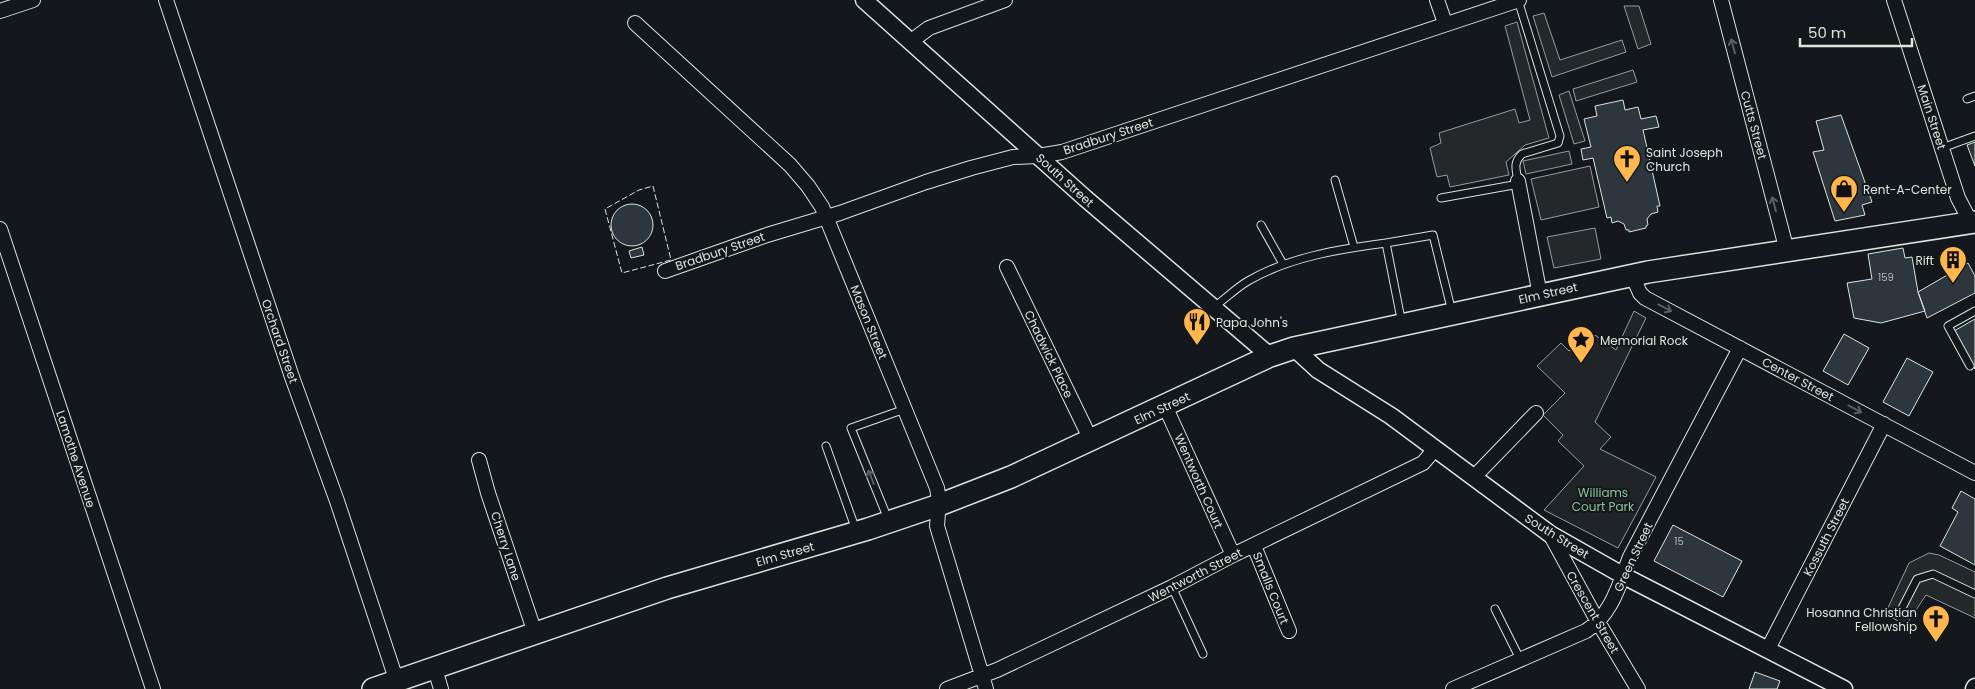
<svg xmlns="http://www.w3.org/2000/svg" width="1975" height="689" font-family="Poppins,sans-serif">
<rect width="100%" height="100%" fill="#14181c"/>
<!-- green -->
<path fill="#202428" stroke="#939e99" d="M1634,311l12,7 -51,104 16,15 -11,12 56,28 -38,71 -74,-38 40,-44 -26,-25 5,-6 -20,-20 22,-22 -28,-27 24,-23 8,8 7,-6 6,5 13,-15 21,15z"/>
<!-- parking -->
<path fill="#24282b" stroke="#939e99" d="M1624,6h15l12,38 -13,5z
M1544,13l16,47 62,-20 4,12 -74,25 -19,-61z
M1517,22l32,116 -24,7 -19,17 3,13 -59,12 -3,-12 -10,2 -7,-29 11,-5 -2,-10 76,-24 4,14 11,-3 -25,-94z
M1633,70l4,12 -61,19 -3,-12z
M1569,91l16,50 -11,3 -15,-49z
M1569,151l3,13 -46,10 -3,-13z
M1590,166l9,41 -58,13 -10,-41z
M1595,228l6,31 -47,9 -7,-31z
M1929,553l10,2 36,17v46l-49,-23 -20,30 -21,-11 24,-51z"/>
<!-- building -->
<path fill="#2c363c" stroke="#d8e6dc" d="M1623,100l2,10 13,-3 3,12 15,-3 3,11 -16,3 17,76h-3l1,6 -7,2 -4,5 1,6 -2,1v2l-17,4v-2h-3l-2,-6 -6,-3 -6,2 -1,-6 -4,1 -14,-60 -10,2 -2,-11 10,-2 -7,-28 13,-3 -2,-10z
M1841,115l31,87 -10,3 3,10 -30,6 -22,-69 11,-2 -8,-29z
M1975,142v24l-8,-21z
M611 225a21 21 0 1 1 42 0a21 21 0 1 1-42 0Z
M642,247l2,8 -13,3 -2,-7z
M1903,248l2,10 7,-1 6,35 7,19 -44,12 -27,-5 -7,-35 25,-4 -4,-25z
M1968,263l7,13v17l-48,25 -9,-26z
M1975,319v50l-21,-38z
M1844,334l25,14 -21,37 -25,-14z
M1907,358l26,14 -24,44 -26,-14z
M1961,491l14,8v66l-35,-19 18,-34 -6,-4z
M1673,525l69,36 -19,36 -69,-36z
M1755,672l25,9 -3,8h-28z"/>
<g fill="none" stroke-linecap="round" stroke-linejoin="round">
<defs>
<path id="service" d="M1967,99l8,-3
M1942,148l33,-12
M1335,180l19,67
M1518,181c-2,-12 -5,-18 4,-27l36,-11 2,-7 -42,-136
M1441,198l78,-14
M1261,225l22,39
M1386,243l47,-8 19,77
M1214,307c11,-8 22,-19 34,-26 41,-24 92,-32 138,-38l16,81
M1970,366l-22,-40 27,-15
M826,446l30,84
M888,519l-37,-91 54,-19
M1172,587l31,67
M1495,609l25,50
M1900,612l17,-33 16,-5 42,20"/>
<path id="minor" d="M166,0l126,377 45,124 60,181
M1437,0l8,23
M1721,0l66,251
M1894,0l64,198 13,25
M0,11l33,-11
M635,23l155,142 18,21 14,21 115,281 2,12 -2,26 49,163
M910,42l19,-14 76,-28
M1518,181l22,114
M0,229l153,460
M1007,267l84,173
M665,271l102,-36 73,-22 86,-31 45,-14 42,-11 25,-1 24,-4 457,-152
M1632,275l8,18 5,5 330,175
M1165,406l68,149
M479,460l9,33 47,140
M1474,477l62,-64
M1550,534l48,88 40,67
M1254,546l35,85
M1768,649l116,-225
M435,669l6,20
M947,689l50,-19 175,-83 61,-32 190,-92 12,-14
M1453,689l133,-58c26,-17 33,-46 44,-74l110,-209"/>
<path id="tertiary" d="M864,0l221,198 185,158
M1294,348l24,22 73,46 159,118 74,42 220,113
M1974,689l1,-2"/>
<path id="primary" d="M373,689l294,-101 201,-59 71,-24 72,-28 259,-121 24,-8 354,-76 327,-50"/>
</defs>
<!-- service casing -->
<use href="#service" stroke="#d8e6dc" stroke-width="9"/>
<!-- minor casing -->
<use href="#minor" stroke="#d8e6dc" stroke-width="16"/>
<!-- tertiary casing -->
<use href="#tertiary" stroke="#d8e6dc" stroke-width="19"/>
<!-- primary casing -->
<use href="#primary" stroke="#d8e6dc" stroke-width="24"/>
<!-- service -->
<use href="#service" stroke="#14181c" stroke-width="7"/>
<!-- minor -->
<use href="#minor" stroke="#14181c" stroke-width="14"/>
<!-- tertiary -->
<use href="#tertiary" stroke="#14181c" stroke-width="16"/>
<!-- primary -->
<use href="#primary" stroke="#14181c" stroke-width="21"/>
<!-- fence -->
<path stroke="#d8e6dc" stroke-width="1" stroke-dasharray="6 2.5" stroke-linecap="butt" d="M653,186l18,74 -49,13 -17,-64 34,-19z"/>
</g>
<!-- one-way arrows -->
<defs><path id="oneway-shaft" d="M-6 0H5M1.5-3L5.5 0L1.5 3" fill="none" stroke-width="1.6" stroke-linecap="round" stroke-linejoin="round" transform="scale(1.25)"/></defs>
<g stroke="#59605f">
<use href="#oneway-shaft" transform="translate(1733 46) rotate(-105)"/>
<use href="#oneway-shaft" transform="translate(1774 204) rotate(-105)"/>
<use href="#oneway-shaft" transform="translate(1665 308) rotate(28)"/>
<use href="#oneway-shaft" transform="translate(1855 409) rotate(28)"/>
<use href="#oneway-shaft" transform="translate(871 477) rotate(-112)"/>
</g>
<!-- icons -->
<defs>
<symbol id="church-pin" viewBox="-11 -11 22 30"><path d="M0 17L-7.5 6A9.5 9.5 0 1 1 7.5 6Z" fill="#ffb74d" stroke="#14181c"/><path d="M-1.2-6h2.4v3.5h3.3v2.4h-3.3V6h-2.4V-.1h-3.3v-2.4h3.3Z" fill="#111"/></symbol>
<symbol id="shop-pin" viewBox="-11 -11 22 30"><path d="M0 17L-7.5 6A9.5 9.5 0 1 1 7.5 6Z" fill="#ffb74d" stroke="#14181c"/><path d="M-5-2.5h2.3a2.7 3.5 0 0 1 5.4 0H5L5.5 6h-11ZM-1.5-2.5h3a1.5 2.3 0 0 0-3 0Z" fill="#111"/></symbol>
<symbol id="building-pin" viewBox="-11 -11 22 30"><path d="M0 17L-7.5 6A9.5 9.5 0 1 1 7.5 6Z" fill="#ffb74d" stroke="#14181c"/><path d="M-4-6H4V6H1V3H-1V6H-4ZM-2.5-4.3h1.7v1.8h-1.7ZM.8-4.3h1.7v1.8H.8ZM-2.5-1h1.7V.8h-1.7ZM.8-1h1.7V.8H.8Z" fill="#111"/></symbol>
<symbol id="restaurant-pin" viewBox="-11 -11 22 30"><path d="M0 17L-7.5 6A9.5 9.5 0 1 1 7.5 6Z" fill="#ffb74d" stroke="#14181c"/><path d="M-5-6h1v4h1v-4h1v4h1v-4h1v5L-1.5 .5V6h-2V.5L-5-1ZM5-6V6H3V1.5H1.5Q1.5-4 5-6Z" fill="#111"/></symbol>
<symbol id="sight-pin" viewBox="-11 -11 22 30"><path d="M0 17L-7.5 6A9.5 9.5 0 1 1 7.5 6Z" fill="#ffb74d" stroke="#14181c"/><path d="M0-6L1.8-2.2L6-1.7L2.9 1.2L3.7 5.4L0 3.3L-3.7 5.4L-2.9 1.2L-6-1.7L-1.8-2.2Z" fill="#111"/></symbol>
</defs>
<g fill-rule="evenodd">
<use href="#church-pin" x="1611" y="143" width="32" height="43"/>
<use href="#shop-pin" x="1828" y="173" width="32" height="43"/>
<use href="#building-pin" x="1937" y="244" width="32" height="43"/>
<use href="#restaurant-pin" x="1181" y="306" width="32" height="43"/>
<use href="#sight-pin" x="1565" y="324" width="32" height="43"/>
<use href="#church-pin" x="1920" y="603" width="32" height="43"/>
</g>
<g text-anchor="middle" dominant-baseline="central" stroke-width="4" stroke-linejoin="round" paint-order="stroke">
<!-- number labels -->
<g font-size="10" fill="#adbab4">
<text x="1886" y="277">159</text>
<text x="1679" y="541">15</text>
</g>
<!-- street labels -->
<g font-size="12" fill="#d8e6dc" stroke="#14181c">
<text transform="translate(1932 117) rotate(72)">Main Street</text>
<text transform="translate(1754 125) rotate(75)">Cutts Street</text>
<text transform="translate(1108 136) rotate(-18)">Bradbury Street</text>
<text transform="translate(1065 180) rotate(42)">South Street</text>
<text transform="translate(720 251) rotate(-19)">Bradbury Street</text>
<text transform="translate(1548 293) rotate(-13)">Elm Street</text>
<text transform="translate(869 322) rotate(68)">Mason Street</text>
<text transform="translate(280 341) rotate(71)">Orchard Street</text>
<text transform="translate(1049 354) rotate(64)">Chadwick Place</text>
<text transform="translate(1798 379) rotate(28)">Center Street</text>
<text transform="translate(1162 408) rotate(-25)">Elm Street</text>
<text transform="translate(76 459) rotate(72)">Lamothe Avenue</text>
<text transform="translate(1199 481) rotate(66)">Wentworth Court</text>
<text transform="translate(1557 536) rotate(32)">South Street</text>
<text transform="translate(1826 537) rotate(-63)">Kossuth Street</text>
<text transform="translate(506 546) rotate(72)">Cherry Lane</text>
<text transform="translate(785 554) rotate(-16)">Elm Street</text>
<text transform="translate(1633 557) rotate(-65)">Green Street</text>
<text transform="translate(1195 575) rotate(-27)">Wentworth Street</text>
<text transform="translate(1271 588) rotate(68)">Smalls Court</text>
<text transform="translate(1593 612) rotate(60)">Crescent Street</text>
</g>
<!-- poi labels -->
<g font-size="12" fill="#d8e6dc" stroke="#14181c" text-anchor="start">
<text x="1646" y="152">Saint Joseph<tspan x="1646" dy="14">Church</tspan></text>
<text x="1863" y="189">Rent-A-Center</text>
<text x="1934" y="260" text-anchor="end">Rift</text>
<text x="1216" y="322">Papa John's</text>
<text x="1600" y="340">Memorial Rock</text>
<text x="1917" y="612" text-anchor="end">Hosanna Christian<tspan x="1917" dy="14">Fellowship</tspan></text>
</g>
<!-- park labels -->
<g font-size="12" fill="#8ac095" stroke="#14181c">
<text x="1603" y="492">Williams<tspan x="1603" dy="14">Court Park</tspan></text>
</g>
</g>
<!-- scale -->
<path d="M1800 38v8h112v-8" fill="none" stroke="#d8e6dc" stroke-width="2.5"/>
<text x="1808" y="38" font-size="15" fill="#d8e6dc" stroke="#14181c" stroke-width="4" paint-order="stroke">50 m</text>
</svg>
